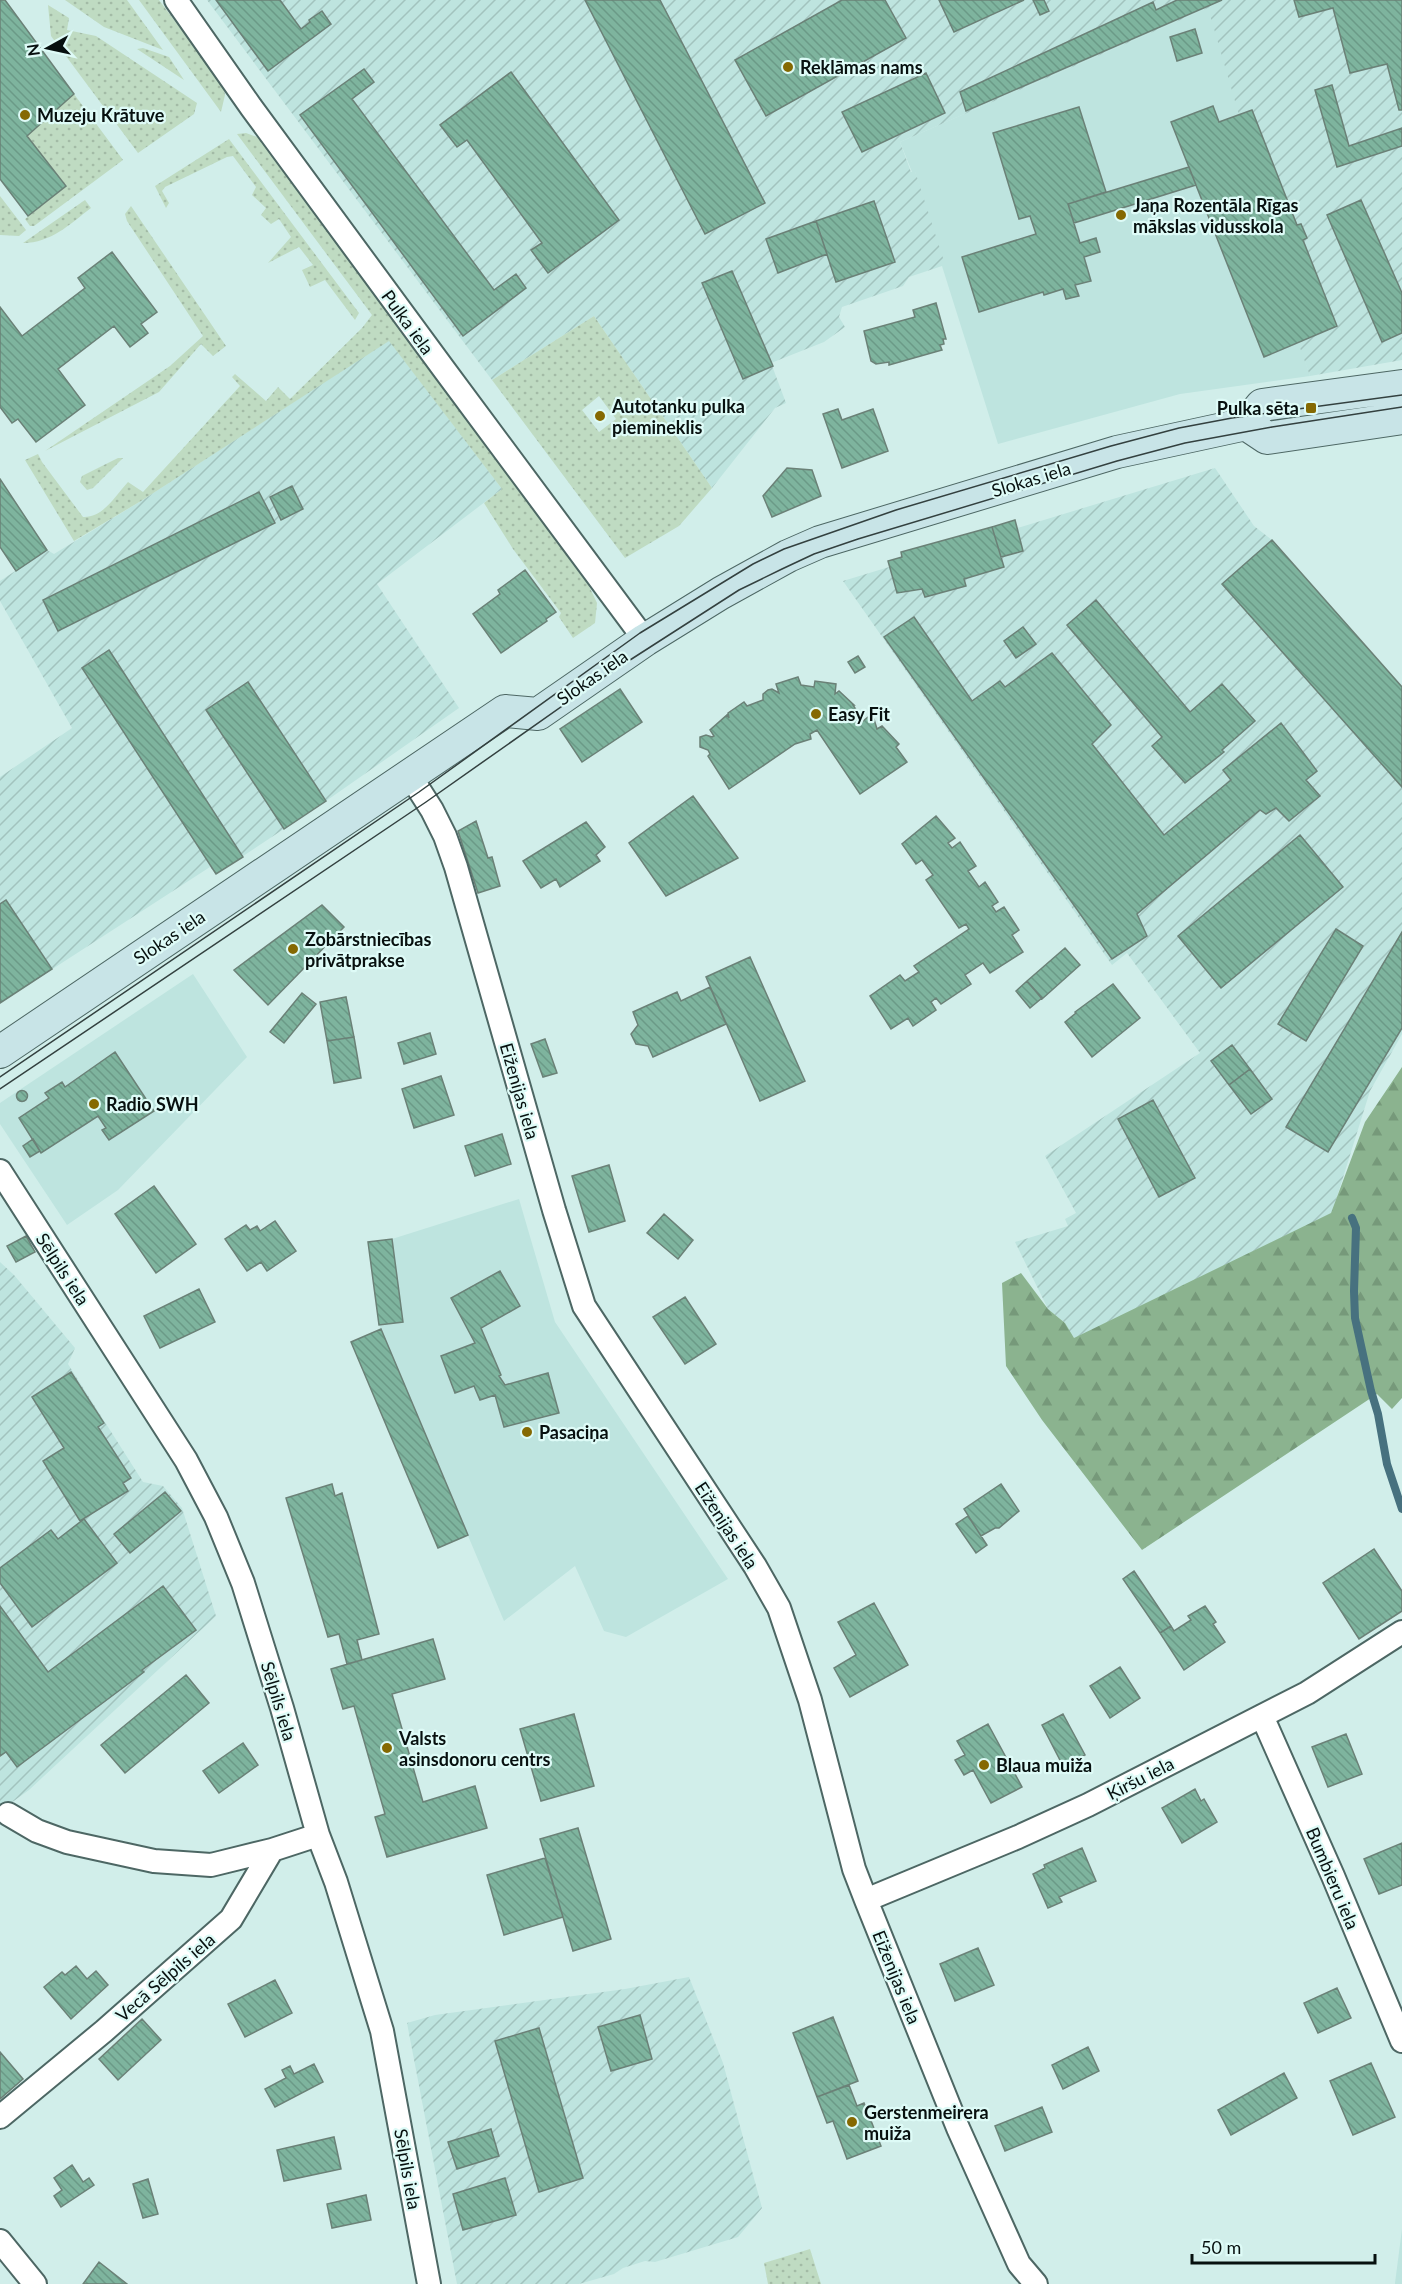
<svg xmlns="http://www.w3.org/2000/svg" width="1402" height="2284" font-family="Lato,sans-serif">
<defs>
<pattern id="industrial-furrows" width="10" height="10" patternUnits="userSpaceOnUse" patternTransform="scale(1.5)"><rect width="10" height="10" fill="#bee4df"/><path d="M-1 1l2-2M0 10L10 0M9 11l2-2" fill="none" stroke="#a2c3be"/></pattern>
<pattern id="grass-dots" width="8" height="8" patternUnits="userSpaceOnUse" patternTransform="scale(1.5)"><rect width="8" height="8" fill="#bfdbc2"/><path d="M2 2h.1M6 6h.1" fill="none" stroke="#a3bba6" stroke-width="1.8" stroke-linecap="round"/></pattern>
<pattern id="forest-firs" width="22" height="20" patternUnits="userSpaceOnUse" patternTransform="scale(1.5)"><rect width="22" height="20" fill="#8bb38f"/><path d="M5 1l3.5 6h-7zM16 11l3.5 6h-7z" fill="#76997a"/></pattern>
<pattern id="building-back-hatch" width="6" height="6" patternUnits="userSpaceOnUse" patternTransform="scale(1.5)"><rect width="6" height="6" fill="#7eb49e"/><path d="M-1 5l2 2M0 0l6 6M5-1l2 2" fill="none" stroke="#6b9a87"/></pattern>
</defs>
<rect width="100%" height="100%" fill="#d1eeea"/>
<!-- built -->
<path fill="#bee4df" d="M1226,0l73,342 11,34 -130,18 -182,50 -56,-178v-8l-27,-86h-3l-12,-30z
M193,974l54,83 -129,133 -51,35 -67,-101v-21z
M519,1199l36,123 173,257 -102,58 -22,-6 -29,-65 -71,55 -125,-296 -11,-83 24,-3z
M1402,2229v55h-7v-1z"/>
<!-- industrial -->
<path fill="url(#industrial-furrows)" d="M207,0h1195v360l-92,16 -12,-34 -34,15 -93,-235 42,-16 6,16 20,-7 -31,-107 -308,134 11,30 4,-1 28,87 -1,8 -33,11 -6,9 -61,21 -3,10 6,10 -21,15 -53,21 15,40 -11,5 -63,80 -118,-172 -102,64z
M389,340l113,149 -125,95 82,124 -133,93 -110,73 -6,-7 -210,136v-226l72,-49 -72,-127v-20l47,-31 7,4 87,-53z
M1215,468l39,58 18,14 130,147v347l-32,57 -38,122 -259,126 -8,-16 -17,-14 -33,-67 53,-16 -3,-7 11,-6 -31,-57 155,-103 -73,-100 -15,12 -269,-384z
M0,1262l14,13 61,73 -7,16 75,118 20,4 19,22 34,108 -187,174 -29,21z
M689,1977l34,86 39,145 -24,29 -83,25 -10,-1 -22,7 -9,6 -35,10h-122l-50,-261 28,-8 190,-26z"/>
<!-- grass -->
<path fill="url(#grass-dots)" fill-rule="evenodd" d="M65,0h62l36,50 -59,-23z
M139,0h20l64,85 2,10 -4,17z
M48,5l21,13 -2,12 29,6 101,67 -3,11 -56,39 -87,-117z
M143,48l26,9 15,23 -47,-31z
M74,94l49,66 -89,66h-4l-5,-7 41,-33 -39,-50z
M246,133l11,4 12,11 320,438 8,17 -2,20 -22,15 -14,-21 2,-4 -48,-64 -29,-46 18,-14 -113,-148 -248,160 -67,40 -49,-81 13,-6 4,8 41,55c20,1 32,-21 45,-35l15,10 97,-106 -8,-9 3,-3 31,27 12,-14 12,12 72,-71 10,-13 -135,-181z
M229,139l130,174 -4,7 -30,-40 -15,7 -8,-17 11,-5 -14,-18 -31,16 23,-26 -12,-18 -8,5 -10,-9 5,-7 -14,-13 4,-8 -23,-31 -6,1 -62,30 -3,4 7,12 -3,5 -11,-22z
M0,196l26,34 -7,6 -19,-1z
M85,200l6,8c-21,16 -40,35 -68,35z
M131,206l95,140 -13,10 -12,-12 -42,48 -114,59 125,-85 33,-30 -76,-115 -2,-7z
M594,316l118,172 -33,38 -54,32 -133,-178zM599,396l17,23 -17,13 -17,-22z
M118,458h5l-30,30 -6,2 -7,-8 2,-6z
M810,2249l11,35h-53l-4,-21z"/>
<!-- forest -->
<path fill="url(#forest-firs)" d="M1402,1067v331l-10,11 -15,-15 -235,156 -100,-130 -36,-54 -4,-83 19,-10 27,36 17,14 9,15 257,-125 34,-91z"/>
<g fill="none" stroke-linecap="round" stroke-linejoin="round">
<!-- stream -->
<path stroke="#47717f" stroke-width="8" d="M1352,1218l4,10 -2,63 1,27 16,73 7,23 9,50 15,45"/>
</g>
<!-- building -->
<path fill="url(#building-back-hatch)" stroke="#6b8177" stroke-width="1.5" d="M0,0h5l69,94 -47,42 39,50 -38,30 -28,-37z
M216,0h64l21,29 9,-7 -1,-2 13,-9 9,13 -63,47z
M585,0h75l105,203 -60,31z
M842,0h43l21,38 -140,78 -31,-56z
M939,0h85l-70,32z
M1033,0h11l5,11 -9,4z
M1177,0h45l-256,111 -6,-19 193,-90 3,8z
M1294,0h108v110h-3l-12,-46 -37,9 -17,-65 -34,9z
M1195,29l7,24 -25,8 -7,-24z
M364,69l10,13 -22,17 142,191 22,-16 10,14 -63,48 -163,-221z
M511,72l108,148 -71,53 -17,-23 11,-7 -75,-103 -10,7 -17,-22z
M926,73l19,40 -83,39 -20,-40z
M1332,85l17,61 53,-18v18l-65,21 -22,-77z
M1213,106l6,16 33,-12 45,115 4,-1 6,14 -4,2 34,86 -73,31 -93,-235z
M1079,107l27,85 -38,12 12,39 16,-5 4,14 -16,5 7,24 -16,4 4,11 -13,3 -3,-10 -19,6 -1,-3 -64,20 -17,-55 74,-23 -6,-18 -11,3 -26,-86z
M1189,167l7,18 -122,38 -6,-19z
M1361,200l41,93v40l-20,9 -55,-127z
M874,201l21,61 -59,20 -20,-61z
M816,221l11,33 -49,19 -12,-34z
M112,252l45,60 -16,12 7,9 -18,14 -16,-21 -56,43 27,36 -49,37 -18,-23 -6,4 -12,-16v-100l22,29 63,-48 -7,-10z
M732,271l41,95 -30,13 -41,-96z
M936,303l10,36h-3l1,5 -4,1 2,5 -53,15v-3l-13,2 -5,-3 -7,-30 51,-14 -2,-7z
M838,409l4,11 31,-11 15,42 -46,17 -19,-54z
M787,468l25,2 9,26 -49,21 -9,-21z
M0,479l47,71 -31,21 -16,-24z
M292,486l11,23 -22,11 -11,-23z
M259,492l16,31 -217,108 -15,-31z
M1015,520l8,31 -22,6 -9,-30z
M992,527l12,40 -40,12 2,7 -41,11 -3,-8 -25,4 -9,-32 14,-4 -1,-5z
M1272,540l130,147v100l-180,-203z
M525,570l31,42 -10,7 1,2 -46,32 -28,-39 27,-20 -2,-4z
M1096,600l94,112 32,-28 33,37 -33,29 2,2 -39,31 -33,-37 10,-9 -95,-112z
M914,617l58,84 28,-20 5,6 47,-34 59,72 -19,19 72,91 67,-55 -8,-10 58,-47 36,48 -11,9 14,16 -31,25 -13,-13 -10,6 -6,-4 -123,104 10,22 -35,23 -228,-322z
M1023,627l13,17 -20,14 -12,-17z
M109,650l134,207 -27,17 -134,-206z
M858,656l7,11 -10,6 -7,-11z
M798,677l3,8 13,2 1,-6 21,3 -1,10 4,-3 15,14h-1l10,16 5,-4 6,2 3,10 5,-3 17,18 -3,3 11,15 -47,32 -43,-64 -7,4 1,5 -16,5 -66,45 -21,-33 2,-2 -2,-4 -8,-3v-10l6,-2 6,2 2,-1 -4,-6 17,-15 2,3 -1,-5 16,-11 3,4 16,-6v-6l5,-4 4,-1 7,4 -3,-9z
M248,682l78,119 -42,28 -78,-119z
M620,689l22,33 -60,40 -22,-33z
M693,796l45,62 -72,38 -37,-53z
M936,816l19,22 -7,5 4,5 8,-6 16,24 -8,5 11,16 6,-5 13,20 -6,4 4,6 8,-5 15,23 -7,5 11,17 -33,21 -7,-10 -18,12 6,9 -30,20 -5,-6 -5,4 5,8 -23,16 -5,-8 -17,11 -21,-33 30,-21 5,6 14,-9 -5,-6 55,-37 -3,-5 -7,4 -33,-48 7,-5 -11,-15 -6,4 -14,-20z
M476,821l12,37 4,-1 8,29 -22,7 -20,-62z
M586,822l19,25 -9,8 4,6 -40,26 -4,-8 -15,9 -18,-27z
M1300,835l43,52 -122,101 -43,-52z
M6,900l46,69 -52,34v-99z
M322,905l22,22 -76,78 -34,-35z
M1336,929l27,17 -57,95 -28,-17z
M1402,932v96l-74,124 -42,-25z
M1065,948l15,17 -38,34 -15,-18z
M750,957l55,124 -45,20 -54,-124z
M1027,981l15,17 -12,10 -14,-17z
M1113,984l27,34 -48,39 -27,-35 11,-9 -1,-1z
M710,987l16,37 -73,33 -5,-11 -12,-2 -5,-10 7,-9 -5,-13 44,-20 4,9z
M302,993l14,11 -32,39 -14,-11z
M346,997l8,40 -27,4 -7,-39z
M430,1033l6,21 -32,10 -6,-21z
M354,1037l7,41 -27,5 -7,-42z
M545,1039l12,34 -14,4 -12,-33z
M1232,1045l18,24 -21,16 -18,-24z
M115,1052l39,59 -45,29 -7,-10 4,-2 -8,-12 -57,37 -22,-35 30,-20 -4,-5 17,-11 3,5z
M1250,1069l22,30 -21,15 -22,-29z
M441,1076l13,39 -40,13 -12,-39z
M16.5 1096a5.5 5.5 0 1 1 11 0a5.5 5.5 0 1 1-11 0Z
M1153,1100l42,78 -36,19 -41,-78z
M502,1134l9,30 -36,12 -10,-30z
M33,1139l7,12 -10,6 -7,-11z
M609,1165l16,56 -36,11 -17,-56z
M154,1186l42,58 -40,29 -41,-59z
M664,1214l29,26 -15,19 -31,-26z
M275,1221l21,30 -29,20 -6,-9 -14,9 -22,-32 21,-14 4,5 7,-4 3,5z
M26,1236l9,16 -19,10 -9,-16z
M392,1239l11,83 -24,3 -11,-83z
M500,1271l20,35 -39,22 20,47 -2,1 6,9 43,-12 11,40 -55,14 -9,-32 -15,5 -6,-14 -19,7 -14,-37 34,-13 -24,-45z
M199,1289l16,33 -55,26 -16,-32z
M685,1297l31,47 -31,20 -32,-47z
M381,1329l87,206 -30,13 -87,-206z
M71,1372l33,51 -6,4 33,51 -8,5 5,8 -48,30 -37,-60 21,-13 -32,-51z
M332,1484l3,12 7,-3 37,141 -22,6 5,20 -15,4 -8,-30 -11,3 -42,-139z
M1001,1484l18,27 -20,17h-4l-14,8 -17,-27z
M165,1492l16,19 -51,42 -16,-19z
M968,1516l19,29 -11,8 -20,-29z
M84,1519l33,44 -85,64 -32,-44v-15l51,-38 7,9z
M1374,1549l28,42v20l-43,28 -36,-56z
M1134,1571l37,55 -11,7 -37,-54z
M163,1586l33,44 -54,40 2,2 -127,95 -11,-15 -6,4v-150l48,66z
M874,1603l34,62 -58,32 -16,-29 22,-13 -18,-33z
M1205,1606l11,16 -3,2 12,18 -41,28 -24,-37 11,-7 3,5 17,-11 -3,-4z
M433,1639l12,40 -53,15 31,108 52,-16 12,42 -100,29 -12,-40 10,-3 -31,-108 -11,3 -12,-40z
M1120,1667l20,31 -30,20 -20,-32z
M186,1675l23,28 -84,70 -24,-28z
M574,1714l20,72 -53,15 -21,-72z
M1063,1714l22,41 -22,11 -21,-41z
M988,1724l34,63 -31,16 -18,-33 -9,5 -9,-15 10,-5 -8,-14z
M1346,1734l16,40 -34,13 -16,-40z
M243,1743l15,22 -39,28 -16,-22z
M1195,1789l6,12 3,-2 13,23 -35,21 -20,-35z
M578,1828l33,111 -38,12 -33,-112z
M1402,1843v42l-23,9 -15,-35z
M1082,1848l14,33 -37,16 3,5 -14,6 -15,-34 12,-6 -1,-3z
M545,1858l18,59 -59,18 -17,-60z
M978,1948l16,37 -39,16 -15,-37z
M76,1966l11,13 9,-8 12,14 -37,34 -27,-32 18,-15 3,3z
M275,1980l17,33 -47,24 -17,-33z
M1337,1988l14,30 -33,15 -14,-30z
M640,2015l12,44 -41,12 -13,-44z
M833,2017l25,64 -41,16 -24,-64z
M142,2019l19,21 -43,40 -19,-21z
M539,2028l44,150 -44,14 -44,-151z
M1088,2047l11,24 -36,18 -11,-24z
M0,2052l23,27 -23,20z
M1371,2063l24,54 -42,18 -23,-54z
M314,2064l9,18 -48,25 -10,-18 21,-11 -4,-8 8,-4 4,8z
M1284,2073l13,25 -66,37 -13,-25z
M849,2085l8,21 7,-3 17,43 -34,13 -14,-38 -6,2 -10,-26z
M1042,2107l10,25 -47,19 -10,-25z
M491,2129l8,27 -42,13 -9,-27z
M334,2137l7,32 -57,12 -7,-31z
M72,2165l11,17 6,-4 5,7 -33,22 -7,-11 8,-6 -8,-12z
M505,2178l11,37 -53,15 -10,-36z
M148,2179l10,35 -15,4 -10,-34z
M366,2195l5,25 -39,8 -5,-24z
M99,2262l28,22h-44z"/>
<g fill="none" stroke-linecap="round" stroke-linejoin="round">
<defs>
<path id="street" d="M176,0l75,107 192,261 202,272
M409,774l23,36 13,26 11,31 98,343 30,96 171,260 24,42 31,92 44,169 12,31 92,228 61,136 17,20
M0,1171l186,289 30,57 27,66 39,125 36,127 18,47 46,149 47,253
M1262,1716l71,160 69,165
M8,1814l29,17 30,11 87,19 57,4 61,-15 46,-15
M866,1900l152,-63 70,-32 219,-112 95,-61
M0,2117l104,-86 127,-112 41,-69
M0,2241l35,43"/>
<path id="secondary" d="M1246,424l16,-19 140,-19
M0,1052l505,-341 33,3 107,-74 76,-47 67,-37 32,-14 297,-90 129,-28 21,14 135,-20"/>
</defs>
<!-- street casing -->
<use href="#street" stroke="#4d6764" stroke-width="26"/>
<!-- secondary casing -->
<use href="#secondary" stroke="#4d6764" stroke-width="34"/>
<!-- street -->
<use href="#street" stroke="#fff" stroke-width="22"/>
<!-- secondary -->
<use href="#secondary" stroke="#c8e4e7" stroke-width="32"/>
<!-- tram -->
<path stroke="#33403f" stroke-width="1.5" d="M0,1077l419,-285 221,-159 113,-69 31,-15 112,-39 215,-64 68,-18 53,-10 170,-23
M0,1089l426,-287 176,-124 137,-88 43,-21 32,-15 44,-15 259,-78 68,-18 87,-16 130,-20"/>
</g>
<!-- markers -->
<g fill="#856902" stroke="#defbf7" stroke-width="2">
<circle cx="788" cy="67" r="6"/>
<circle cx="25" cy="115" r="6"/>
<circle cx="1121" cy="215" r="6"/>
<rect x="1305" y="402" width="12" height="12" rx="3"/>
<circle cx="600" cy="416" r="6"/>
<circle cx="816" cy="714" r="6"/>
<circle cx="293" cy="949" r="6"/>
<circle cx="94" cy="1104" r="6"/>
<circle cx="527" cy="1432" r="6"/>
<circle cx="387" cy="1748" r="6"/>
<circle cx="984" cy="1765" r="6"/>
<circle cx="852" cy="2122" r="6"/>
</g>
<g text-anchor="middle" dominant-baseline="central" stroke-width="4.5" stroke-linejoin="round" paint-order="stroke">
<!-- poi labels -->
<g font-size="18" font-weight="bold" fill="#07100f" stroke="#defbf7" text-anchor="start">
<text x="800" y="67">Reklāmas nams</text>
<text x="37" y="115">Muzeju Krātuve</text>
<text x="1133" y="205">Jaņa Rozentāla Rīgas<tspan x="1133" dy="21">mākslas vidusskola</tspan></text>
<text x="612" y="406">Autotanku pulka<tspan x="612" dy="21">piemineklis</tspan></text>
<text x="1299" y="408" text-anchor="end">Pulka sēta</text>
<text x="828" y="714">Easy Fit</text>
<text x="305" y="939">Zobārstniecības<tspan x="305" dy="21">privātprakse</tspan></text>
<text x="106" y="1104">Radio SWH</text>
<text x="539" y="1432">Pasaciņa</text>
<text x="399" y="1738">Valsts<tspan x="399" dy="21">asinsdonoru centrs</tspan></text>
<text x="996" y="1765">Blaua muiža</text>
<text x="864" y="2112">Gerstenmeirera<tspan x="864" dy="21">muiža</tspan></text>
</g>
<!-- street labels -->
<g font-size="18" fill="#07100f" stroke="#defbf7">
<text transform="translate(408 322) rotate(54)">Pulka iela</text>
<text transform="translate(1031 479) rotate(-17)">Slokas iela</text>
<text transform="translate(592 677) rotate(-35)">Slokas iela</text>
<text transform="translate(169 937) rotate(-34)">Slokas iela</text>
<text transform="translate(520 1091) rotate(74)">Eiženijas iela</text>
<text transform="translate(63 1269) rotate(57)">Sēlpils iela</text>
<text transform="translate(727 1525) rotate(57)">Eiženijas iela</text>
<text transform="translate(279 1701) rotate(73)">Sēlpils iela</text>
<text transform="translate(1140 1778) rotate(-27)">Ķiršu iela</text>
<text transform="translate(1333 1878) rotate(67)">Bumbieru iela</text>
<text transform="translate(165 1977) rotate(-41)">Vecā Sēlpils iela</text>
<text transform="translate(897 1977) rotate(68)">Eiženijas iela</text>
<text transform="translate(408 2169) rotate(80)">Sēlpils iela</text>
</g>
</g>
<!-- north arrow -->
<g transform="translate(48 48) rotate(262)" stroke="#defbf7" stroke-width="4.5" paint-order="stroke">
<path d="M0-4.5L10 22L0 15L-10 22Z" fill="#07100f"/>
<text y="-9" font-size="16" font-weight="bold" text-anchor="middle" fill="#07100f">N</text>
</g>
<!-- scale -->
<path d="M1192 2254v9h183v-9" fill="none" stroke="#07100f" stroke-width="3"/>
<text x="1201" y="2254" font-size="18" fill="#07100f" stroke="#defbf7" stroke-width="4.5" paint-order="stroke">50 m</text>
</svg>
